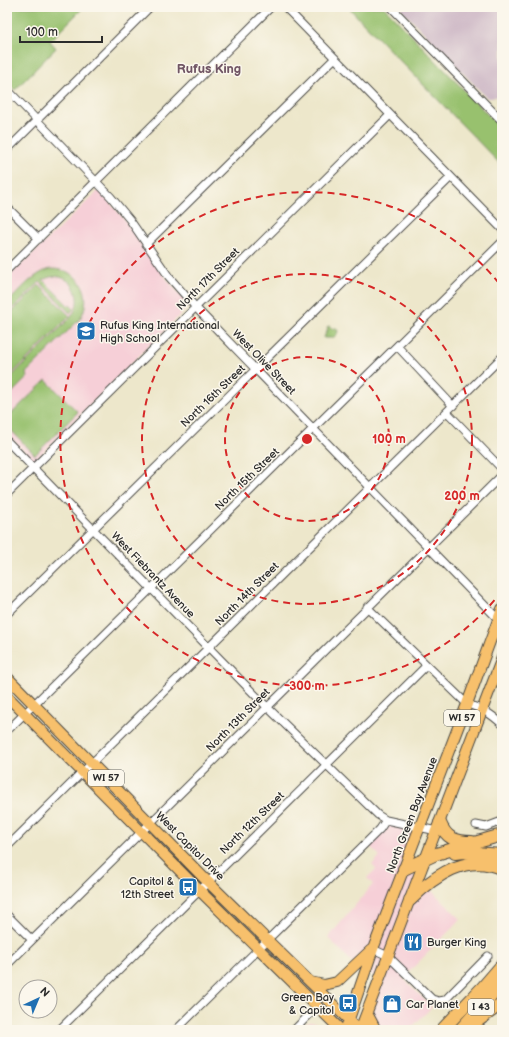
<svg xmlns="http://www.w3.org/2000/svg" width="509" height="1037" font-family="'Balsamiq Sans',sans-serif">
<rect width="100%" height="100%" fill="#fbf7ec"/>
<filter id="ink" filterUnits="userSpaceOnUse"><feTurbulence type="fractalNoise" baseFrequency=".025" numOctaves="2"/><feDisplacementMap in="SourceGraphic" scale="8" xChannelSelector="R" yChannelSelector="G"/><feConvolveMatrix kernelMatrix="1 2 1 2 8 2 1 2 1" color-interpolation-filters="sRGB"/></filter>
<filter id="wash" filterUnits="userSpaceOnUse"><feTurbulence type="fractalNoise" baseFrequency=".012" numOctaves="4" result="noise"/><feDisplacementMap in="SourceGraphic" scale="16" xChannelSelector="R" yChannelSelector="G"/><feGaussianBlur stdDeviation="0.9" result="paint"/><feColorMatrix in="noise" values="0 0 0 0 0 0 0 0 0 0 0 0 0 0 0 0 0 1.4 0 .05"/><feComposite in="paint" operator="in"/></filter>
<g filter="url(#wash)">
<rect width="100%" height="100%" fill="#ede7cb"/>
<!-- built -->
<path fill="#f6cfd7" d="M99,190l26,30 29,43 35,43 -155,155 -27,-27v-156z
M390,824l25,4 -14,36 31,27 29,28 -58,59 29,29 -23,23h-30l-8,-19 12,-29 -32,-21 -23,-23 45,-54 -6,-6 9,-9 -4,-4 8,-9 -12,-11z
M311,1022l6,1 5,7h-23l8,-7z"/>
<!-- industrial -->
<path fill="#d1bdc9" d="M399,7h103v87l-10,4h-5z"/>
<!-- green -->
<path fill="#98c16e" stroke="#62764c" d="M7,7h77l-34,34 6,7 -41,42 -8,-7z
M348,7h36l108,112 9,-7 -2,-5 3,-3v62z
M50,269c29,-1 45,25 30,50l-54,54 2,4 -20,20 -1,6v-22l63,-63c19,-21 -3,-52 -27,-38l26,26 1,-1 4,4 -4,4 -30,-31 -33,32v-11c13,-12 25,-29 43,-34z
M39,285l31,31 -63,63v-62z
M329,326l4,3 2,-2 3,4 -1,3 -4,4h-9l2,-6 2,-2 -1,-3z
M46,380l32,32 -43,43 -28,-29v-8z"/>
</g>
<g filter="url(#ink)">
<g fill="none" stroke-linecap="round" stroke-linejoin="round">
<defs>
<path id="minor" d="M285,7l217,222
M391,7l111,114
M7,89l104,108 19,23 39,57 30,34 299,308 4,1
M7,150l143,-143
M7,207l32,32
M146,244l189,-186
M7,270l264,-263
M397,346l56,60
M447,412l55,57
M7,441l255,261 116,113 8,5 51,11
M7,494l383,-379
M367,607l100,97c16,5 23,9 35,20
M7,614l444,-437
M7,731l495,-489
M476,825l10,2 16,-6
M7,847l495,-490
M7,915l25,25
M373,949l15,7 44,43 7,2 6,-1 43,-44
M7,965l495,-490
M59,1030l367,-364
M176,1030l204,-201 6,-9
M294,1030l24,-24"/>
<path id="primary" d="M7,677l196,200 156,153
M7,696l192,194 142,140
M310,982l14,3 13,-3 34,-32
M367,1013l9,17
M347,1025l26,-76 94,-245 35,-95
M360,1030l142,-372"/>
<path id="motorway" d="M440,823c6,15 15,19 32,19
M455,853l8,-1 39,3
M404,869l32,-15 66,-19
M410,900c24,-24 57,-48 92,-31
M472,1025l30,-22
M442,1030l41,-43 19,-22
M460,1030l42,-47"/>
</defs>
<!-- minor casing -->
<use href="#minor" stroke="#484743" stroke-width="9"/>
<!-- primary casing -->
<use href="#primary" stroke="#484743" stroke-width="12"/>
<!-- motorway casing -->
<use href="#motorway" stroke="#484743" stroke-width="14"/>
<!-- minor -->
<use href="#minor" stroke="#fff" stroke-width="7"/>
<!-- primary -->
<use href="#primary" stroke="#f7c06c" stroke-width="10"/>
<!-- motorway -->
<use href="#motorway" stroke="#f7c06c" stroke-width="12"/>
</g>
</g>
<!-- distance rings -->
<g fill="none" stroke="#d62828" stroke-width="2" stroke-dasharray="7 5">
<circle cx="307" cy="439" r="82"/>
<circle cx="307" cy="439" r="165"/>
<path d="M502 591A247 247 0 1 1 502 287"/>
</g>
<!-- icons -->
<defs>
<symbol id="school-square" viewBox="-11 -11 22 22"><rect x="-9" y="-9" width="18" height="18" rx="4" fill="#1f6fb2" stroke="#fbf7ec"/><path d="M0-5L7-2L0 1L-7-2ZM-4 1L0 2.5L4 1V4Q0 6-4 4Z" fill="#fff"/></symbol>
<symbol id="bus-square" viewBox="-11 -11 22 22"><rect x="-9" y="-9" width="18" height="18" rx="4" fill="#1f6fb2" stroke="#fbf7ec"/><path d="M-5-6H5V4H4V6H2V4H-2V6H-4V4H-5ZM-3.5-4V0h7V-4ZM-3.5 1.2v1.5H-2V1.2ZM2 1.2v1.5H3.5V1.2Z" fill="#fff"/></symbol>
<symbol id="restaurant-square" viewBox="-11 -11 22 22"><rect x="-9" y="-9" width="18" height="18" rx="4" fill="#1f6fb2" stroke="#fbf7ec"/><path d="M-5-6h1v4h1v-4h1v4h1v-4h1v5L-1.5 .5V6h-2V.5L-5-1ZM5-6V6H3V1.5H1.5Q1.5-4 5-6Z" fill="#fff"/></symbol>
<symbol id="shop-square" viewBox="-11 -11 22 22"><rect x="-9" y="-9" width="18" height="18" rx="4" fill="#1f6fb2" stroke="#fbf7ec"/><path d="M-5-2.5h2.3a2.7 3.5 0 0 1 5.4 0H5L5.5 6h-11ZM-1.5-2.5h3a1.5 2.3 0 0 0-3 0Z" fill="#fff"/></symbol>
</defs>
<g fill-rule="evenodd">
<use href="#school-square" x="75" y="320" width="22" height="22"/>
<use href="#bus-square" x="177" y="876" width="22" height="22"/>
<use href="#restaurant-square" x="402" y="931" width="22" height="22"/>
<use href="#bus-square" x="337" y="992" width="22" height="22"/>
<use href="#shop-square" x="381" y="993" width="22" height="22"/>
</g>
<g text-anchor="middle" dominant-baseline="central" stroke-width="3" stroke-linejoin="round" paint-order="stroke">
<!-- shield labels -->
<g fill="#fbf7ec" stroke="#696865" stroke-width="1">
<rect x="444" y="710" width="36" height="16" rx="3"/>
<rect x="88" y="770" width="36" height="16" rx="3"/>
<rect x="468" y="999" width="26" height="16" rx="3"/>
</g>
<g font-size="10" font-weight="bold" fill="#2b2b2b">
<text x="462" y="718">WI 57</text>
<text x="106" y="778">WI 57</text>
<text x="481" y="1007">I 43</text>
</g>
<!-- street labels -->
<g font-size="11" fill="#2b2b2b" stroke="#fbf7ec">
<text transform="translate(208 279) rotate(-45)">North 17th Street</text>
<text transform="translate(264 362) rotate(46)">West Olive Street</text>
<text transform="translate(213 396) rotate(-44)">North 16th Street</text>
<text transform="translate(247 479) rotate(-44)">North 15th Street</text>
<text transform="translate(153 575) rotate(46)">West Fiebrantz Avenue</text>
<text transform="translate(247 594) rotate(-45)">North 14th Street</text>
<text transform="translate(238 720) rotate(-45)">North 13th Street</text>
<text transform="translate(412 815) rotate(-69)">North Green Bay Avenue</text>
<text transform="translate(252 823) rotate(-44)">North 12th Street</text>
<text transform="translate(190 846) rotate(45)">West Capitol Drive</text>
</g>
<!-- poi labels -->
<g font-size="11" fill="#2b2b2b" stroke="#fbf7ec" text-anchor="start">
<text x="100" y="325">Rufus King International<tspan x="100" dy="13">High School</tspan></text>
<text x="174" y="881" text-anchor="end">Capitol &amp;<tspan x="174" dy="13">12th Street</tspan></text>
<text x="427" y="942">Burger King</text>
<text x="334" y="997" text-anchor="end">Green Bay<tspan x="334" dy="13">&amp; Capitol</tspan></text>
<text x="406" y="1004">Car Planet</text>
</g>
<!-- quarter labels -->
<g font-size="13" font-weight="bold" fill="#715665" stroke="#fbf7ec">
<text x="209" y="69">Rufus King</text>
</g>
</g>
<circle cx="307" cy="439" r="6" fill="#d62828" stroke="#fbf7ec" stroke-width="2"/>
<g font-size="12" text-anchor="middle" font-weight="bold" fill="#d62828" stroke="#fbf7ec" stroke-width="3" stroke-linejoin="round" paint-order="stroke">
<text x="389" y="443">100 m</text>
<text x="462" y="500">200 m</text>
<text x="307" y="690">300 m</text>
</g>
<!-- margin -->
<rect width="509" height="1037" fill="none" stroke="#fbf7ec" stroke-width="24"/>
<!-- north arrow -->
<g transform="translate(38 999) rotate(44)"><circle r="19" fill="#fbf7ec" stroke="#a8a59f"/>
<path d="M0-3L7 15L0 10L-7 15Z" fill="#1f6fb2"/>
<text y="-6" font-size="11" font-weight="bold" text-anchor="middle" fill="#2b2b2b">N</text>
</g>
<!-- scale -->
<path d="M20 36v6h82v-6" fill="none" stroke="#2b2b2b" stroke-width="2"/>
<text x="26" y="36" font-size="12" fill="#2b2b2b" stroke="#fbf7ec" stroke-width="3" paint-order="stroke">100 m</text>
</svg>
